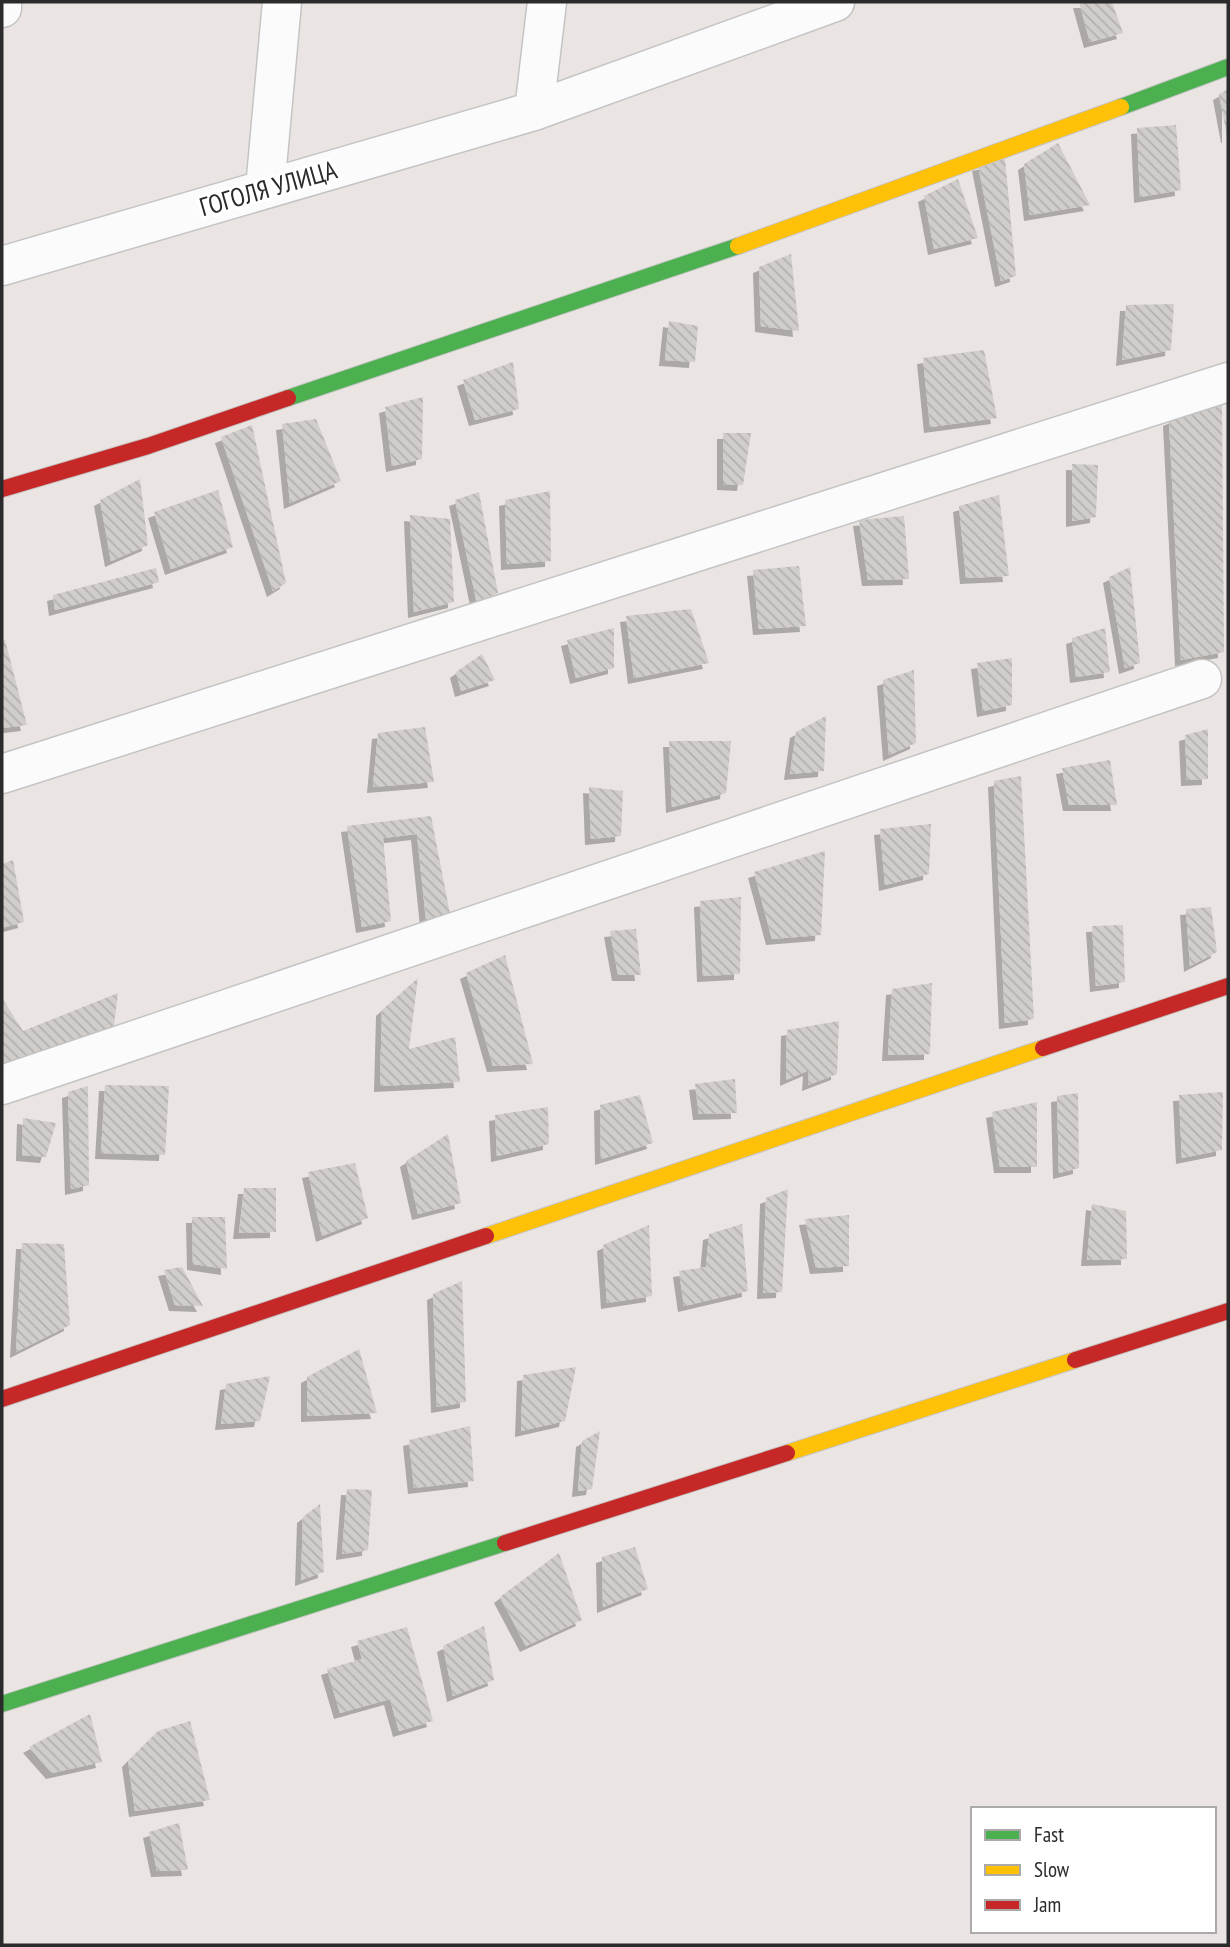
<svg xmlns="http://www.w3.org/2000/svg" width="1230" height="1947" font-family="'PT Sans Narrow',sans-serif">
<defs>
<pattern id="building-back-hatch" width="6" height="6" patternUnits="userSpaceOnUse" patternTransform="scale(1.75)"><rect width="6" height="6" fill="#d0cdcb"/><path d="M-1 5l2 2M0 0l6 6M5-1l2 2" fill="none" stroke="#b3b0ae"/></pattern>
<filter id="shadow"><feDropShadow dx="-6" dy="6" stdDeviation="0" flood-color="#0004"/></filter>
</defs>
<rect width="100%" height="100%" fill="#eae5e2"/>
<!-- building -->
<path fill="url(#building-back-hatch)" filter="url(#shadow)" d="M1079,2h33l11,31 -33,9z
M1228,89v48h-1l-8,-43z
M1176,125l5,65 -41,7 -3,-69z
M1058,143l32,62 -60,10 -6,-51z
M1005,159l11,117 -15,5 -23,-116z
M958,179l20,59 -44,11 -10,-53z
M791,254l8,77 -38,-5 -2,-59z
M1174,304l-3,46 -49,10 4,-55z
M669,321l29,5 -3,36 -30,-2z
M984,350l13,68 -67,9 -7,-69z
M513,362l6,47 -44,11 -12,-40z
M423,397l-1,62 -30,7 -7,-59z
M1222,398l2,254 -43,8 -12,-240z
M316,419l25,62 -51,22 -8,-79z
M252,425l34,158 -13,8 -52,-154z
M723,433h28l-8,52 -20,-1z
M1072,464l26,1 -2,52 -24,4z
M140,479l8,66 -37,16 -11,-61z
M218,490l15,57 -62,22 -17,-57z
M550,491l1,70 -44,3 -2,-64z
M479,492l19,101 -21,11 -22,-104z
M999,495l10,81 -43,2 -7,-72z
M410,515l40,4 4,83 -40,10z
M904,516l5,63 -41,1 -9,-60z
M799,566l7,60 -47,3 -6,-59z
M1130,567l10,96 -15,5 -16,-91z
M156,568l3,14 -104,28 -2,-15z
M691,609l18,54 -75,15 -8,-62z
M614,628v40l-38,10 -9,-38z
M1105,628l5,44 -34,5 -4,-39z
M2,640h3l22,85 -25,3z
M482,654l13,26 -34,11 -5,-19z
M1012,658v47l-29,6 -6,-48z
M914,670l2,73 -27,12 -6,-75z
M826,716l-2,55 -34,3 6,-42z
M425,727l9,55 -61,5 5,-54z
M1208,729v50l-21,1 -2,-45z
M669,741h62l-5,52 -54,14z
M1110,760l7,45h-48l-7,-37z
M1021,776l13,243 -29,4 -11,-242z
M589,787l34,4 -2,45 -30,3z
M431,816l19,98 -24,6 -9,-86 -34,4 8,83 -29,6 -15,-101z
M931,824l-2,50 -44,11 -5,-56z
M825,851l-4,84 -49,4 -18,-67z
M13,860l11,62 -22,6v-64z
M741,897l-1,77 -37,2 -3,-75z
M1211,907l6,45 -27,14 -4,-57z
M1123,925l2,57 -29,4 -4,-60z
M636,929l5,46h-23l-8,-44z
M505,955l28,109 -40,2 -27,-93z
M418,978l-9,71 46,-12 5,45 -80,4 2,-76z
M932,983l-2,71 -42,1 4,-66z
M118,993l-5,40 -111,34v-69l21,33z
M839,1021l-2,53 -29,11 1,-15 -23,10 1,-50z
M735,1079l2,34 -38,1 -4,-30z
M105,1085l64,1 -4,69 -64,-2z
M88,1086l1,99 -18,4 -3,-97z
M1223,1092l-1,58 -40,8 -3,-63z
M1078,1093l1,75 -20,5 -2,-77z
M640,1095l13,48 -52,16 -1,-54z
M1037,1102v65h-37l-8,-55z
M548,1107l1,37 -52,12 -2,-41z
M23,1118l33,5 -10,34 -24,-2z
M448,1134l13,69 -43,11 -12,-53z
M355,1163l13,55 -46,18 -14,-64z
M244,1188h32v44l-37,1z
M788,1189l-6,103 -19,1 3,-95z
M1092,1204l34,7 1,48 -40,1z
M849,1215v51l-33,2 -11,-49z
M192,1217h33l2,52 -34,-5z
M742,1224l6,67 -64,15 -5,-35 27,-4 3,-33z
M649,1225l3,71 -45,7 -4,-58z
M22,1243l42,1 6,81 -54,27z
M182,1267l21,39 -28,-1 -11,-35z
M462,1281l4,121 -29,5 -4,-113z
M359,1349l18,64 -70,3v-39z
M576,1367l-11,54 -44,10 2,-56z
M270,1376l-10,45 -39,3 5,-40z
M470,1426l4,55 -60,7 -5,-48z
M600,1431l-8,58 -14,2 4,-50z
M347,1489l25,1 -4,60 -26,4z
M320,1504l4,68 -23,8 2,-63z
M635,1547l13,42 -45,18 -1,-50z
M559,1553l23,67 -56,26 -26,-49z
M484,1626l10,54 -41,16 -10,-50z
M407,1627l26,94 -34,10 -9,-32 -50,14 -13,-44 35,-10 -5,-18z
M90,1714l12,48 -50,11 -23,-26z
M190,1721l20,79 -75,11 -7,-50 30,-30z
M179,1823l9,47 -31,1 -8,-39z"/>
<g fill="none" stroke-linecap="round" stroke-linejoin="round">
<defs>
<path id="street" d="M2,8v-6
M534,111l13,-109
M265,189l17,-187
M2,266l532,-155 301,-109
M2,774l1226,-392
M2,1085l1200,-406"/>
<path id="fast" d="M1121,107l107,-40
M288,398l450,-152
M2,1704l503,-161"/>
<path id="slow" d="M738,246l383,-139
M486,1236l557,-188
M787,1453l288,-93"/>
<path id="jam" d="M2,489l146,-43 140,-48
M1043,1048l185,-62
M1075,1360l153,-49
M2,1399l484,-163
M505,1543l282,-90"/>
</defs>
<!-- street casing -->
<use href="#street" stroke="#c5c4c4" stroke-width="41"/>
<!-- fast casing -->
<use href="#fast" stroke="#c5c4c4" stroke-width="18"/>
<!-- slow casing -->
<use href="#slow" stroke="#c5c4c4" stroke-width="18"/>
<!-- jam casing -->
<use href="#jam" stroke="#c5c4c4" stroke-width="18"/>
<!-- street -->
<use href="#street" stroke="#fcfbfb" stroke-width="38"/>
<!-- fast -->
<use href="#fast" stroke="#4caf50" stroke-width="16"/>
<!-- slow -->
<use href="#slow" stroke="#ffc107" stroke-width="16"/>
<!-- jam -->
<use href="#jam" stroke="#c62828" stroke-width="16"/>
</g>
<g text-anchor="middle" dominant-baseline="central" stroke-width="7" stroke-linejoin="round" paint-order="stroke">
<!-- street labels -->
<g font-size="26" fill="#2b2b2b" stroke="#fff">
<text transform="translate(268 188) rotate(-16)">ГОГОЛЯ УЛИЦА</text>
</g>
</g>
<!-- border -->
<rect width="1230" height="1947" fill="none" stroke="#2b2b2b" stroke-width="7"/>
<!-- legend -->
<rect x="971" y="1807" width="245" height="126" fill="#ffffff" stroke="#aaaaaa" stroke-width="2"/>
<rect x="985" y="1830" width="35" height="10" fill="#4caf50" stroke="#aaaaaa" stroke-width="2"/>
<text x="1034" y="1842" font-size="21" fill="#2b2b2b">Fast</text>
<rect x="985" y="1865" width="35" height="10" fill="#ffc107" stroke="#aaaaaa" stroke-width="2"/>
<text x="1034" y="1877" font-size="21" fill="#2b2b2b">Slow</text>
<rect x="985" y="1900" width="35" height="10" fill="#c62828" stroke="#aaaaaa" stroke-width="2"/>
<text x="1034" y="1912" font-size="21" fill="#2b2b2b">Jam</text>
</svg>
